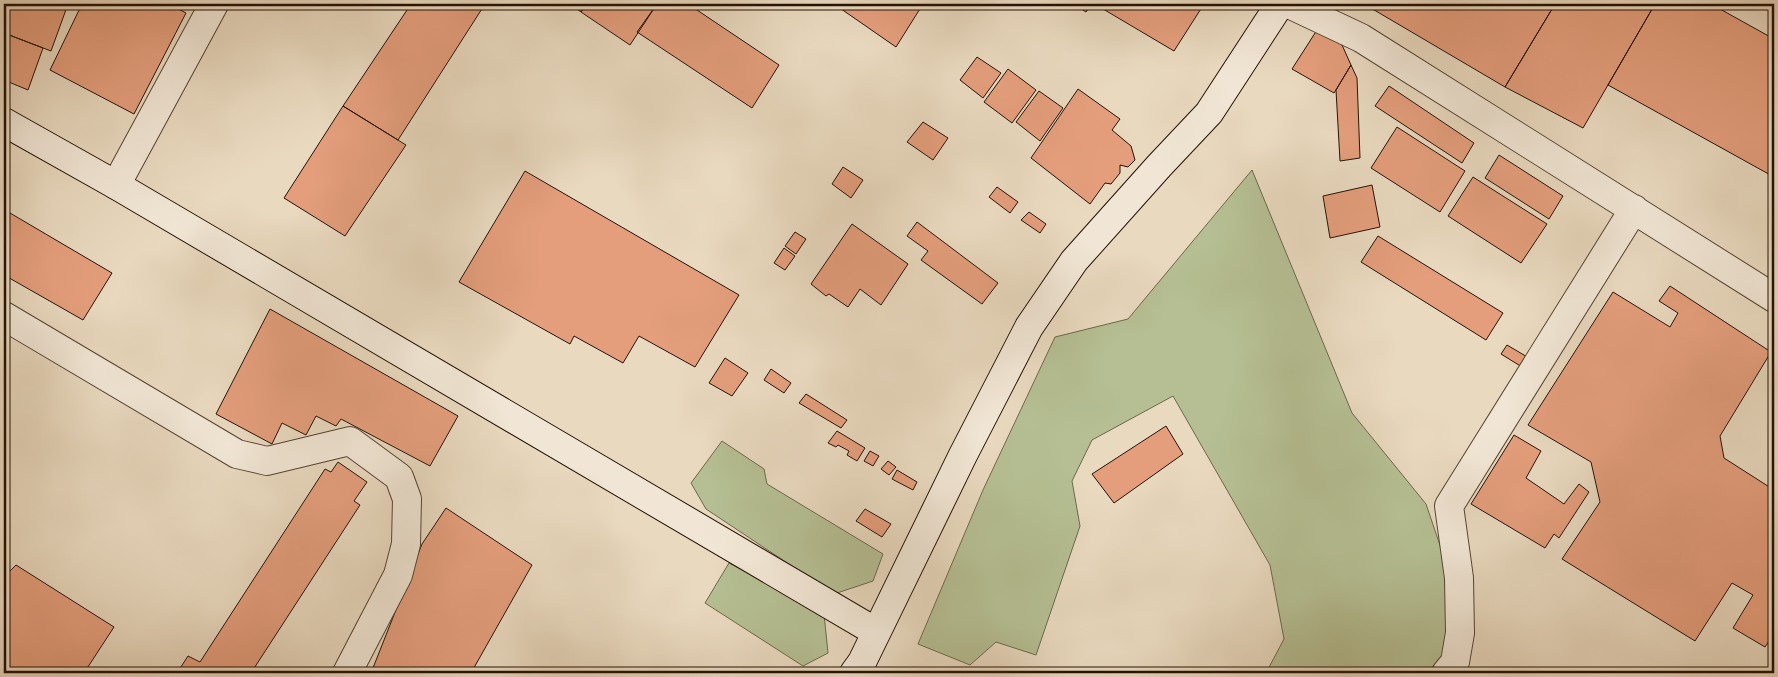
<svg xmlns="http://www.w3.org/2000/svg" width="1778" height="677" font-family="'Old Standard TT',serif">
<rect width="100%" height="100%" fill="#e9d9bf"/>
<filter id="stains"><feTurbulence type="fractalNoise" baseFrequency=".004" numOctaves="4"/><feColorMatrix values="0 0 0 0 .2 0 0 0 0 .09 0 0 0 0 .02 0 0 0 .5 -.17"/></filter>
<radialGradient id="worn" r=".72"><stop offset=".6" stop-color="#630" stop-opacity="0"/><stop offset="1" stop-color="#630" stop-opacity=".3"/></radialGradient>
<!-- green -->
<path fill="#b5bf93" stroke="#6c684c" d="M1252,170l100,243 74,91 19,56 2,92 -17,21h-164l18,-34 -14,-74 -97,-169 -81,44 -20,41 8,45 -44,129 -40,-13 -26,23 -52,-21 65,-154 72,-153 73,-18z
M722,441l42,28 3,15 116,70 -10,27 -39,13 -128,-85 -15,-26z
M729,563l95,51 4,39 -25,13 -98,-63z"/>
<!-- building -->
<path fill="#e49e7c" stroke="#241204" d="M4,4h64l-17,47 -47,-18z
M82,4h87l17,9 -52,101 -84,-44z
M411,4h74l-87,136 -55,-34z
M570,4h17l-6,8z
M587,4h70l-27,41 -49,-33z
M657,4h31l91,61 -27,43 -115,-76z
M834,4h89l-27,43z
M1074,4h18l-6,8z
M1099,4h105l-30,47 -76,-45z
M1364,4h191l-50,83z
M1555,4h100l-72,124 -78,-41z
M1655,4h56l63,35v138l-166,-92z
M1317,30l25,15 9,20 -17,28 -42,-24z
M4,33l39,15 -15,42 -24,-10z
M977,57l24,16 -18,25 -23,-18z
M1351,65l6,13 3,80 -20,3 -4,-71z
M1008,69l28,21 -24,33 -28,-21z
M1389,86l85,57 -12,20 -87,-57z
M1078,89l42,30 -8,11 19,16 4,14 -7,7 -8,-2v8l-9,11 -6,-1 -15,21 -59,-46z
M1039,91l24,17 -23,33 -24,-19z
M343,106l63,39 -61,91 -61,-38z
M923,122l25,16 -15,22 -26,-18z
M1397,127l68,44 -25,41 -69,-44z
M1499,155l64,41 -14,23 -64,-41z
M843,167l20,13 -12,18 -19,-14z
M525,171l214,124 -44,72 -56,-31 -16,27 -49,-27 -4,8 -111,-62z
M1473,177l74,47 -26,39 -73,-47z
M1372,185l8,42 -50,11 -7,-42z
M997,187l21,15 -8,11 -21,-16z
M1029,212l17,12 -6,9 -19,-13z
M10,213l102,60 -29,47 -79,-45v-52z
M917,222l81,61 -16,21 -61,-44 7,-9 -21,-15z
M852,224l56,40 -27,41 -21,-16 -12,18 -19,-13 -3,2 -15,-12z
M795,232l11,7 -10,15 -11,-8z
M1378,236l125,77 -17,27 -125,-78z
M784,248l11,8 -10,14 -11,-7z
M1670,286l101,66 -51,84 4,22 50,32v144l-9,13 -32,-19 20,-33 -21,-12 -37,58 -133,-82 38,-57 -9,-40 -63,-37 85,-133 57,35 8,-14 -19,-12z
M270,309l188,107 -28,50 -89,-47 -5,7 -20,-10 -10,19 -24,-12 -10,21 -56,-30z
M1507,345l22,13 -7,9 -21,-13z
M725,358l23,15 -16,23 -23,-13z
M771,369l20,14 -7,10 -20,-13z
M806,394l41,26 -6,8 -42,-25z
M1166,426l17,28 -69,49 -22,-29z
M837,431l28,17 -8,13 -10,-6 2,-4 -11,-6 -2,2 -8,-4z
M1514,435l27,16 -15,27 38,26 15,-20 10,8 -30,46 -5,-4 -9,14 -74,-44z
M870,451l9,5 -6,10 -9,-5z
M888,461l8,6 -7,8 -8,-6z
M338,462l29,20 -13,19 6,4 -109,168h-74l11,-17 12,6 125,-193 6,3z
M897,470l20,12 -4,8 -21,-11z
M446,508l86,57 -61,108h-100l51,-129z
M865,509l26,15 -9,13 -26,-16z
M16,565l98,62 -30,46h-80v-101l3,2z"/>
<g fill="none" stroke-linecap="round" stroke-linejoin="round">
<defs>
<path id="street" d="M1289,4l72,34 413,260
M116,185l98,-181
M4,316l233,138 30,7 83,-20 49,36 8,22 -1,45 -8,31 -51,98
M1446,673l9,-11 5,-29 -1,-55 -10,-72 185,-297"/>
<path id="secondary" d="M4,122l112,63 760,447
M854,673l8,-11 101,-207 66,-128 45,-66 85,-95 50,-53 71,-109"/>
</defs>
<!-- street casing -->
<use href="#street" stroke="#543" stroke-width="30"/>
<!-- secondary casing -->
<use href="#secondary" stroke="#241204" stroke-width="30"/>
<!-- street -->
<use href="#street" stroke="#f1e6d5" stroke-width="28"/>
<!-- secondary -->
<use href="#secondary" stroke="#f1e6d5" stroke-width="28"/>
</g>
<!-- margin -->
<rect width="1778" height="677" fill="none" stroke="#e9d9bf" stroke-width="20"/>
<rect x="5" y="5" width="1768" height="667" fill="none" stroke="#241204" stroke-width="2.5"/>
<rect x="10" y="10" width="1758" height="657" fill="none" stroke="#241204"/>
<rect width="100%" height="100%" filter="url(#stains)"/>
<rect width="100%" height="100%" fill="url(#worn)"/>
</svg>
